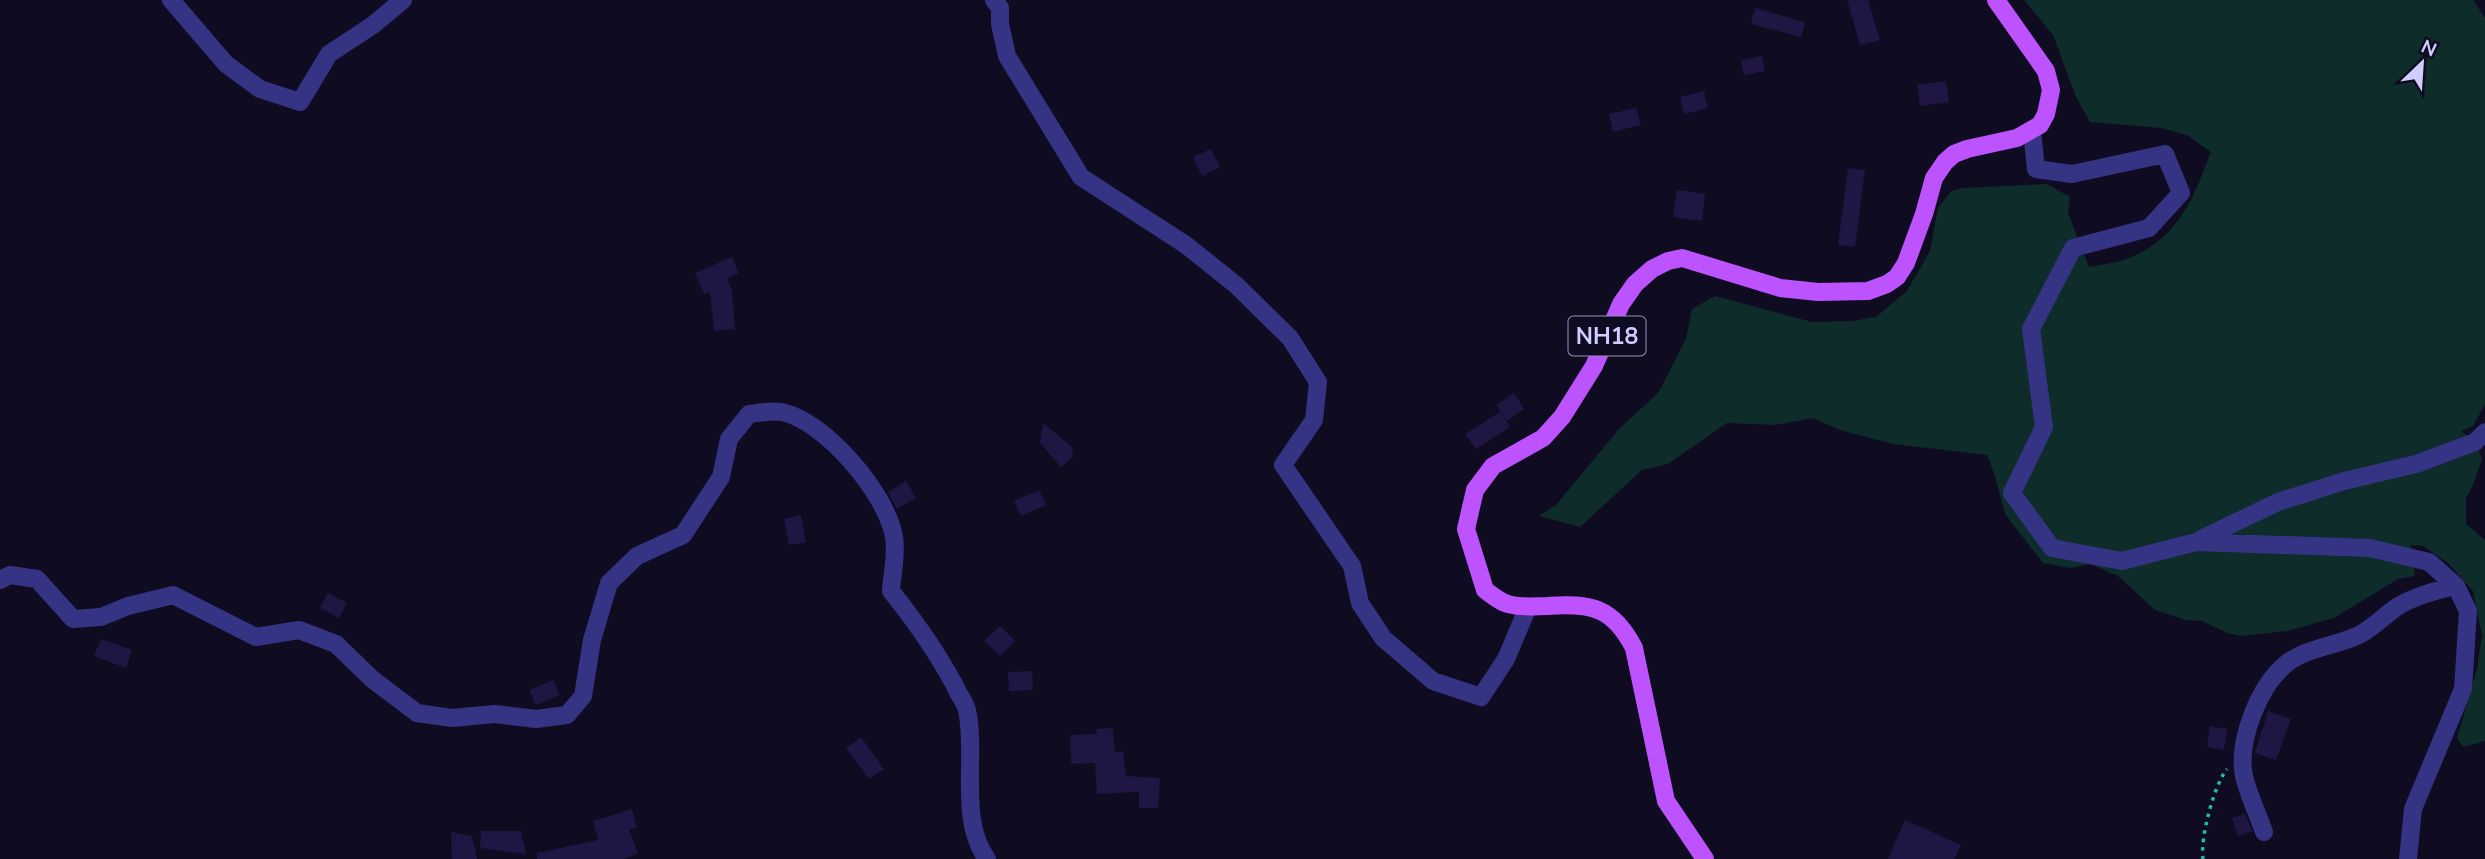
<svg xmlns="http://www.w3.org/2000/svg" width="2485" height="859" font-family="'Nunito Sans',sans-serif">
<rect width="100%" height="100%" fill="#0f0c21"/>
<!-- green -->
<path fill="#0e2c2a" d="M2024,0h449l12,18v386l-12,22 -12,5 14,11 7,17 -9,26 -7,13v26l19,16v201l-22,6 -6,-9 20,-69 5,-34 -9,-44 -25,-28 -25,-17 -12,-1 4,31 -17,3 -64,39 -47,13 -46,5 -14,-3 -25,-12 -16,-1 -31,-10 -37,-34 -28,-12 -19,4 -28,-5 -38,-49 -11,-41 -7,-18 -94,-11 -53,-14 -27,-12 -38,7 -48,-2 -59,41 -26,6 -62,57 -41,-11 17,-11 63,-76 39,-36 28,-54 6,-30 23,-13 97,26 40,-1 24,-4 31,-26 23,-40 8,-43 13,-17 12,-3 84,-4 23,13 -2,16 21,54c12,-2 25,-4 37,-8 52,-19 67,-60 85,-107l-24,-17 -26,-7 -71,-6 -14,-25 -23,-62z"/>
<!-- building -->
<path fill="#1f1644" d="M1847,0h21l12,40 -20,5z
M1755,8l50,14 -4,15 -50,-13z
M1762,56l3,15 -21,4 -3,-15z
M1946,81l3,21 -29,4 -3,-21z
M1704,91l4,17 -24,6 -4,-17z
M1636,108l5,17 -28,7 -4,-18z
M1211,149l9,18 -18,9 -9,-19z
M1848,168l17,2 -10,77 -17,-2z
M1677,190l28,4 -3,27 -29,-4z
M732,257l7,16 -12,6 5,12 3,38 -21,2 -4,-39 -6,2 -9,-21z
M1514,393l10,16 -17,12 -11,-16z
M1500,412l10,15 -34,22 -11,-15z
M1043,423l29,24 1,10 -12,10 -21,-24z
M906,481l10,17 -19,11 -9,-17z
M1039,490l7,15 -25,11 -7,-15z
M801,515l5,27 -17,3 -5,-26z
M328,593l19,10 -8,15 -19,-10z
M1000,626l15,15 -15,15 -16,-15z
M101,639l31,11 -6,18 -32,-12z
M1032,671l1,19 -24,1 -1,-19z
M553,680l7,15 -24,10 -7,-15z
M2268,711l23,8 -15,41 -21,-7z
M2210,726l17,3 -3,21 -17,-3z
M1113,728l2,24 8,-1 3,25 34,2 -2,30h-19v-16l-42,2 -2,-31 -24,1 -1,-29 27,-1 -1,-5z
M861,737l23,32 -15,10 -23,-31z
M632,809l5,18 -8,3 9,23 -14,6h-87v-6l61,-13 -5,-19z
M2245,814l7,17 -14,5 -6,-18z
M1905,820l56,25 -7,14h-66z
M481,831h40l5,23 -46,-6z
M451,832l21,4 5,23h-25z"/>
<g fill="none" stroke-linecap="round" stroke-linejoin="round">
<!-- path -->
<path stroke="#25baaf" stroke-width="3.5" stroke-dasharray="3.5 5" stroke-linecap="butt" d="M2203,859c-3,-21 11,-74 24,-90"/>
<!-- minor -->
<path stroke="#353384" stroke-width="18" d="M171,0l55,64 34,25 40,13 29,-48 44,-29 30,-25
M994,0l6,8v16l7,32 74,121 105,68 50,40 54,53 28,44 -4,38 -31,45 69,101 8,37 23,35 50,43 48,16 25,-38 22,-52
M2032,131l4,38 36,5 93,-20 16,39 -32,35 -76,20 -42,81 13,98 -32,66 40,55 70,13 74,-19 174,6 59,14 27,24 12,25 -5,78 -50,120 -5,50
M2199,540l79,-38 66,-21 72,-17 59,-22 10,-10
M0,580l10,-5 27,4 36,40 28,-2 27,-11 45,-11 83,42 43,-7 37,14 36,35 45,34 35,5 43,-4 41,5 31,-4 16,-19 9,-56 17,-57 28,-27 46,-21 38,-58 8,-38 20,-25c10,-1 23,-4 33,-2 43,9 105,82 112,125 3,17 -2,37 -3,54 24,30 46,61 64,95 3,8 10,16 12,24 10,46 -9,110 20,149
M2264,832c-6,-18 -16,-38 -20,-56 -7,-35 15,-90 42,-112 21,-17 52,-18 75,-30 14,-8 26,-21 39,-29 18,-10 37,-15 56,-19"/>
<!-- major -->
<path stroke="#bc53ff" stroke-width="18" d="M1705,859l-39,-58 -32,-153c-21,-41 -43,-45 -87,-42 -12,0 -26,2 -39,-2 -8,-2 -16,-9 -23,-14l-19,-61 9,-39 18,-24 50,-28 19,-21 32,-51 27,-62 14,-20 17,-15 16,-8 14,-3 98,30 38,4 50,-1 19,-7 10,-7 9,-14 18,-49 10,-36 11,-16 9,-8 13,-5 50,-11 23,-13 6,-11 5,-24 -5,-19 -50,-71"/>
</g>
<g text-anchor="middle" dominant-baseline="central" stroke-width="5" stroke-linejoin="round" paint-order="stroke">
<!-- shield labels -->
<rect fill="#0f0c21" stroke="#9792bc" stroke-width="2" x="1568.5" y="316.5" width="77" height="39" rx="5"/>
<g font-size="23" font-weight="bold" fill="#d1ccff">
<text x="1607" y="336">NH18</text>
</g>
</g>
<!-- north arrow -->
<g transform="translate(2422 63) rotate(25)" stroke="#0f0c21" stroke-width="5" paint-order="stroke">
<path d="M0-5L12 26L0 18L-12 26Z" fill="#d1ccff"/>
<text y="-10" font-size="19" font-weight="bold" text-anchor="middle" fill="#d1ccff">N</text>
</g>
</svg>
